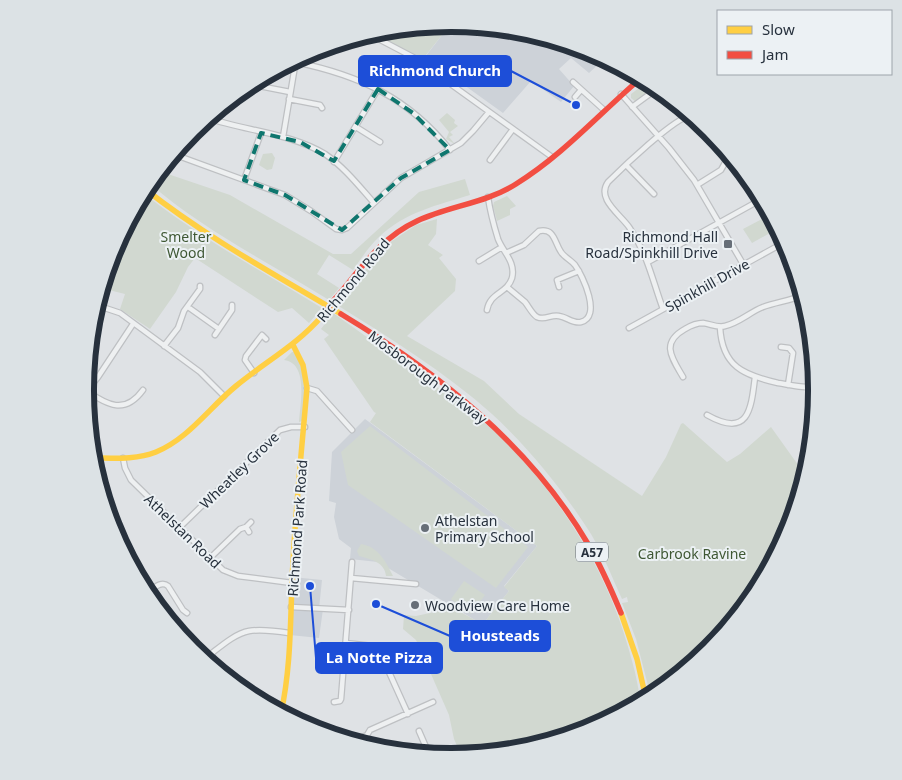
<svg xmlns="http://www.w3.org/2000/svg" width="902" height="780" font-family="'Noto Sans',sans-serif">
<rect width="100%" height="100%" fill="#dfe2e5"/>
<!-- built -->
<path fill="#cdd2d8" d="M458,24l65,7 68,21 13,7 -15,14 -18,-15 -12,11 15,17 -13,16 -30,-21 -28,32 -78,-56 21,-27 5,3z
M365,419l172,127 -33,40 5,5 -23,29h-11l-97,-58 -28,-3 1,-11 -12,-9 -5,-22 2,-14 -7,-2 3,-49z
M292,577l30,3 -3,29h4l-4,29 -29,-3z"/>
<!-- green -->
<path fill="#d1d8d0" d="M430,26l12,9 -20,25 -50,-27 8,-2z
M647,82l9,5 -20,15 -5,-4v-4z
M447,113l8,7 -1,3 4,3 -8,6 3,3 -4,2 5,6h-1l-7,-4 3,-7 -10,-12z
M272,153l3,5 -3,11 -5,1 -8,-5 4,-11z
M159,171l71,24 103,59h18l68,-62 46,-13 5,16c-32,10 -65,17 -91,42 -10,9 -18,22 -26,33l-24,-15 -12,19 22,14 -10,12c-61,-38 -126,-70 -180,-117z
M143,193c56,44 118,78 179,115l-13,15 -17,-15 -14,4 -83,-54 -7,9 -12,25 -26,37 -30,-20 5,-15 -24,-6 12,-38z
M507,196l9,10 -6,3v6l-13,6 -4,-15 1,-4z
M437,219l-1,15 -8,11 15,10 -4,3 17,21 -1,12 -48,45 77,45 35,33 123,82 24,-39 15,-33 2,-1 44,39 13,-8 31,-27 35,49 -17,54 -34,64 -45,55 -59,48 -15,-58 -14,-36 6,-1 -1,-5 -5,2c-10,-22 -19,-45 -31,-65 -28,-44 -61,-85 -99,-120 -47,-42 -102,-76 -155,-109l23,-26 15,-24 17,-14 24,-16z
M762,219l8,14 -18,10 -9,-14z
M333,313c31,22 62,44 93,66 23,17 48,34 69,53 65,62 115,142 137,229 4,13 6,27 9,41l-50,26 -69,21 -61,6 -7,-16 -5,-24 -33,-75 -13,-11 1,-14 12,1 37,-8 22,12h11l23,-29 -5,-4 33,-41 -167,-124 6,-9 -2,-1 -50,-73 5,-4 -8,-6z
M292,352h3c14,22 9,45 7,69l-3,1c1,-17 10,-59 -15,-62z
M370,426l158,121 -32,41 -148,-103 -7,-33z
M361,544c18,3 25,18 32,32h-7c-1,-14 -16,-17 -27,-20l-2,-5z
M464,581l21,14 -14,19 -20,-15z"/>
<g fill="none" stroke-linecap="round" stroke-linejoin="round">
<defs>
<path id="street" d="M435,25l4,6
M369,34l44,23 139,100
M295,62c64,13 114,36 155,88
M573,82l31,28
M249,84l41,8
M621,94l48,54 25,32 49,84
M575,97l6,-7
M289,99l31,6 2,3
M632,107l26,-19
M208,118c38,13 82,15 117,36 19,13 34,32 49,49
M356,127l24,15
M283,137l13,-77
M173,154l112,41 26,16 25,18 6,1 5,-2 54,-50 60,-35 12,-12 16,-19
M490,160l23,-31
M334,162l44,-73
M626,165l28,29
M244,180l17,-47
M697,185l24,-15 5,-9 -3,-8 -22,-29
M506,253l18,-8 15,-14c16,-3 15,11 22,21 3,5 10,8 14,13 8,11 27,52 6,57 -8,2 -14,-5 -22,-6 -8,-2 -14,5 -22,1 -5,-3 -8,-10 -12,-15 -6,-5 -12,-10 -18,-15
M479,261l23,-14
M648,262l114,-63
M559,287l-2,-7 22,-9
M188,307l31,22
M663,309c-11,-30 -15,-54 -34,-82 -9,-13 -33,-28 -21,-45 12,-12 69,-67 83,-66
M487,310c3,-18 20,-16 25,-32 4,-16 -9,-26 -14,-39 -4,-13 -8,-28 -10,-42
M94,311l11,-3 15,5 80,59 24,24
M720,327c2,40 24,48 58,56 13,2 26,6 39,3
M629,328l156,-86
M215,335l17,-25v-5
M164,346l14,-18 6,-17 16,-22v-3
M781,347l8,1 4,5 -5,32
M254,373l-9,-13 1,-4 16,-21 4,4
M683,377c-11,-19 -23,-34 2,-48 5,-3 11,-6 18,-6 8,1 14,5 22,3 14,-3 25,-14 38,-19 13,-5 27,-6 40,-12
M307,388l10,3 35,39
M87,391c20,14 38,24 56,-1
M85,393l13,-16 35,-53
M707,415c41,23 44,-4 48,-38
M123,458l2,10 6,12 92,90 15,6 54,7
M179,528l101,-98 11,-3h14
M249,532l-3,-5 5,-5
M210,558l30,-29 6,-2
M351,578l65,6
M146,593c7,-4 15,-13 22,-7l15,24 4,3
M291,607l58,3
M346,643l26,3 7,4 29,64
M211,654l17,25
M204,659c13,-9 29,-25 45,-28 13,-2 27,0 40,2
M334,702l6,-1 1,-2 11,-137
M419,731l10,23
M358,739l9,-4 3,-5 63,-28"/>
</defs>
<!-- street casing -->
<use href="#street" stroke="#bec0c3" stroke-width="7"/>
<!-- street -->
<use href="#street" stroke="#eef0f1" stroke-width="4.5"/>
<!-- slow -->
<path stroke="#ffcf43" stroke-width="5.5" d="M145,189c61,48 129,85 196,125
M91,458c21,0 45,2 65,-6 32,-13 53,-44 80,-66 29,-24 61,-41 86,-70
M621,613l16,46 9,40
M281,713c11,-50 9,-101 12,-151 3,-58 9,-116 14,-174l-4,-23 -10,-20"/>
<!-- jam -->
<path stroke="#f24e42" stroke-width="5.5" d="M335,299c25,-29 45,-61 82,-78 32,-15 69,-18 99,-37 47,-29 84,-71 125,-106
M341,314c98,59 189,131 247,230 13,22 23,45 33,69"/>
<!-- jam-bridge -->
<path stroke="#f24e42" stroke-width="5.5" d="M322,316l13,-17"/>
</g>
<!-- marked area -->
<path fill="none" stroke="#0f766e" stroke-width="4" stroke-dasharray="10 6" stroke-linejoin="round" d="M378,89l35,24 37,37 -49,28 -59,52 -57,-35 -41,-15 17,-47 39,9 34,19z"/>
<!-- markers -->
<g fill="#676f78" stroke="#ecf1f4" stroke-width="2">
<rect x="723" y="239" width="10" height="10" rx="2.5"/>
<circle cx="425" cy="528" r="5"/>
<circle cx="415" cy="605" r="5"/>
</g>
<g text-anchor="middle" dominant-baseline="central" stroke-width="4" stroke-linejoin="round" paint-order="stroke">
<!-- shield labels -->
<rect fill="#ecf1f4" stroke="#626b74" stroke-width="1" x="576" y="542.5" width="32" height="19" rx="4"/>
<g font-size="12" font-weight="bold" fill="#27313d">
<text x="592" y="552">A57</text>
</g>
<!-- park labels -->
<g font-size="14" fill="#3f5834" stroke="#ecf1f4">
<text x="186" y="236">Smelter<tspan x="186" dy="16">Wood</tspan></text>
<text x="692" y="553">Carbrook Ravine</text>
</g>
<!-- poi labels -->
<g font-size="14" fill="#27313d" stroke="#ecf1f4" text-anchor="start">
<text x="718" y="236" text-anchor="end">Richmond Hall<tspan x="718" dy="16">Road/Spinkhill Drive</tspan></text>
<text x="435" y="520">Athelstan<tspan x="435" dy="16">Primary School</tspan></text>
<text x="425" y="605">Woodview Care Home</text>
</g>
<!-- street labels -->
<g font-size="14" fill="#27313d" stroke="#ecf1f4">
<text transform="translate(353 280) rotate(-50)">Richmond Road</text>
<text transform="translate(707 285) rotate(-29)">Spinkhill Drive</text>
<text transform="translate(428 377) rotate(37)">Mosborough Parkway</text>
<text transform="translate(239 470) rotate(-44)">Wheatley Grove</text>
<text transform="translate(297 528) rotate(-86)">Richmond Park Road</text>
<text transform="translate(183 531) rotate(44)">Athelstan Road</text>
</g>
</g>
<!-- crop -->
<path d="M0 0H902V780H0ZM451 32H451A357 357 0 0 1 808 389V391A357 357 0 0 1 451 748H451A357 357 0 0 1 94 391V389A357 357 0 0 1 451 32Z" fill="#dce2e5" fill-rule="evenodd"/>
<path fill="none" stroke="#27313d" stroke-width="6" d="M451 32H451A357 357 0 0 1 808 389V391A357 357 0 0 1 451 748H451A357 357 0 0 1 94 391V389A357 357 0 0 1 451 32Z"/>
<!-- callouts -->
<path fill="none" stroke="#1d4ed8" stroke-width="2" d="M576 105L511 71M376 604L450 636M310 586L316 658"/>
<g fill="#1d4ed8" stroke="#ecf1f4" stroke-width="2">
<circle cx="576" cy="105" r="5"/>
<circle cx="376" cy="604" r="5"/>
<circle cx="310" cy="586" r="5"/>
</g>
<g fill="#1d4ed8" stroke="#1d4ed8" stroke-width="2">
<rect x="359" y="56" width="152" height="30" rx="5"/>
<rect x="450" y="621" width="100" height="30" rx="5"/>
<rect x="316" y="643" width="126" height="30" rx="5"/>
</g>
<g font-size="15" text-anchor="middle" font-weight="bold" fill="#fff">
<text x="435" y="76">Richmond Church</text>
<text x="500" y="641">Housteads</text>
<text x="379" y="663">La Notte Pizza</text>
</g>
<!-- legend -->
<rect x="717" y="10" width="175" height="65" fill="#ecf1f4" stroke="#9da4ab"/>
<rect x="727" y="26" width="25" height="8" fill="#ffcf43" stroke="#9da4ab"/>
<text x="762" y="35" font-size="15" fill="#27313d">Slow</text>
<rect x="727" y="51" width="25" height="8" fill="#f24e42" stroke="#9da4ab"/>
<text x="762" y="60" font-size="15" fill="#27313d">Jam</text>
</svg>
